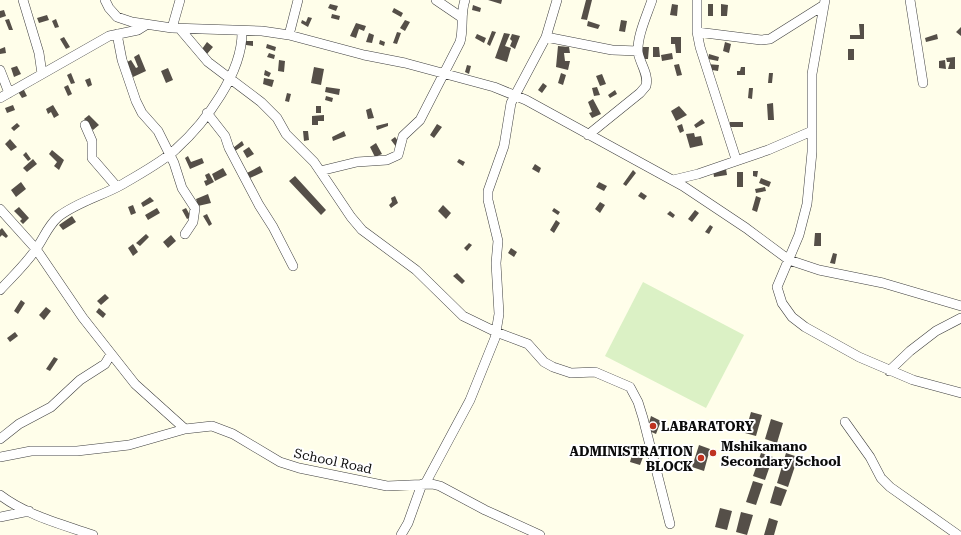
<svg xmlns="http://www.w3.org/2000/svg" width="961" height="535" font-family="'Roboto Serif',serif">
<rect width="100%" height="100%" fill="#fffeea"/>
<!-- pitch -->
<path fill="#dbf1c5" d="M643,282l101,53 -38,73 -101,-52z"/>
<!-- building -->
<path fill="#554f48" d="M488,0h14l-1,4z
M586,0h6l-5,20 -6,-1z
M330,4l8,2 -2,5 -8,-3z
M672,4l6,1 -1,11 -7,-1z
M708,4h5v12h-5z
M721,4l7,1 -1,11h-6z
M473,5l8,3 -1,4 -8,-2z
M394,8l9,5 -2,4 -9,-5z
M4,10l2,6 -6,2v-7z
M332,14l8,2 -1,4 -8,-2z
M47,15l2,5 -10,3 -2,-5z
M308,17l4,1 -4,9 -7,-4 1,-3 4,2z
M9,19l4,11h-4l-4,-10z
M56,19l3,8 -4,1 -3,-7z
M405,20l5,2 -5,9 -5,-3z
M621,20l6,1 -2,11 -6,-1z
M588,21l12,4 -2,4 -11,-3z
M356,23l10,3 -2,5 -5,-2 -3,9 -6,-2z
M859,24h5v15h-14v-4h10z
M961,27v9l-5,-4z
M492,31l4,1 -6,14 -3,-2z
M397,32l4,1 -4,11 -4,-1z
M369,33l5,2 -2,8 -6,-1z
M504,33l6,1 -5,12 6,2 -4,14 -12,-4z
M477,34l9,4 -2,5 -9,-5z
M512,34l8,2 -5,13 -5,-3 2,-5 -2,-2z
M937,34l1,5 -12,3 -1,-4z
M64,37l6,10 -4,2 -6,-10z
M671,37h10v16h-5l-1,-9h-4z
M380,40l5,2 -1,4 -5,-2z
M246,41h7v5l-7,-1z
M207,42l6,5 -6,7 -5,-5z
M725,42l6,2 -2,9 -6,-2z
M267,44l9,3 -1,4 -9,-3z
M558,46l11,1 1,6h-6l1,8h5l-2,9 -12,-3z
M5,47l1,6 -6,1v-5z
M640,47h9l-1,12h-9z
M653,47h6l1,10h-7z
M848,49h6v11h-6z
M269,53l6,2 -1,4 -7,-2z
M672,53l1,6 -11,2 -1,-6z
M139,54l7,17 -13,6 -6,-15 4,-2 5,8 2,-1 -4,-10z
M709,54l10,3 -1,4 -10,-2z
M955,57v12h-7l2,-7h-3l-1,-4z
M279,60l6,1 -1,11 -6,-1z
M945,60l1,9 -7,-1v-7z
M679,64l3,11 -5,1 -3,-11z
M707,64l12,1 -1,6 -12,-2z
M467,65l4,1 -2,8 -4,-2z
M17,66l4,8 -7,3 -3,-9z
M314,67l10,2 -3,16 -10,-2z
M741,67h4v8h-8v-4h3z
M168,68l5,12 -7,3 -5,-12z
M265,70l6,3 -2,4 -5,-2z
M71,73l4,10 -4,1 -4,-9z
M561,73l5,2 -3,10 -5,-2z
M769,73h4l-1,10h-4z
M602,74l4,10 -6,2 -4,-10z
M90,78l2,7 -4,2 -3,-7z
M264,78l10,2 -2,7 -9,-3z
M543,83l4,3 -5,7 -4,-3z
M68,85l4,9 -4,2 -4,-9z
M326,87l14,2 -1,6 -14,-3z
M597,87l3,8 -6,1 -2,-8z
M23,88l4,8 -5,2 -5,-8z
M749,88h4l-1,11 -4,-1z
M615,90l2,4 -7,4 -2,-3z
M287,93l4,1 -2,8 -4,-1z
M326,96l7,2 -1,4 -7,-2z
M593,99l8,15 -9,4 -3,-5 3,-1 -4,-10z
M773,103l1,17h-6l-1,-16z
M13,105l2,5 -8,3 -2,-5z
M53,105l6,10 -5,3 -3,-6 -3,2 -2,-5z
M316,106h5v7h-5z
M679,106l8,9 -11,6 -5,-10z
M371,108l3,10 -6,1 -2,-9z
M89,115l10,10 -6,5 -9,-11z
M324,115v6h-6v4h-6v-9z
M702,119l3,4 -9,5 -2,-3z
M730,122h13v5h-13z
M17,123l3,3 -6,5 -3,-3z
M388,123v3l-11,4 -1,-4z
M437,124l5,3 -8,11 -4,-3z
M682,124l2,7 -4,2 -3,-7z
M303,131h5l1,9 -5,1z
M344,131l2,5 -13,5 -1,-4z
M694,133l1,4 6,-1 2,9 -13,3 -4,-14z
M395,137l6,8 -4,3 -6,-8z
M10,139l7,8 -6,4 -6,-7z
M242,141l2,4 -9,6 -2,-3z
M376,143l6,11 -7,3 -5,-10z
M249,147l5,7 -7,4 -4,-7z
M52,150l12,10 -5,10 -5,-4 3,-4 -8,-8z
M26,152l5,7 -3,2 -5,-6z
M188,156l3,6 11,-4 2,5 -14,6 -5,-11z
M33,159l4,5 -10,8 -4,-4z
M459,159l6,3 -2,4 -6,-4z
M535,164l6,4 -2,5 -7,-4z
M260,166l3,6 -13,6 -3,-5z
M223,168l4,7 -12,6 -3,-7z
M726,169l1,6 -13,2 -1,-6z
M633,170l3,3 -10,13 -3,-2z
M753,171h5l-1,6 -4,-1z
M737,172h6v15h-6z
M209,173l5,9 -8,4 -2,-5 3,-1 -2,-5z
M295,176l31,34 -5,5 -32,-34z
M761,178l10,4 -2,5 -10,-4z
M21,182l5,7 -10,8 -5,-7z
M599,182l8,4 -3,5 -8,-4z
M765,187l1,4 -10,2 -1,-4z
M641,192l6,4 -3,4 -6,-4z
M208,194l3,9 -13,3 -2,-7z
M395,196l3,7 -7,5 -2,-3 3,-3 -1,-4z
M756,196l5,2 -4,14 -5,-2z
M150,197l4,4 -11,6 -2,-4z
M600,202l5,3 -5,8 -5,-4z
M133,205l3,8 -5,2 -3,-8z
M443,205l8,8 -5,6 -8,-8z
M19,207l10,11 -6,6 -3,-3 2,-2 -8,-8z
M157,208l3,5 -12,7 -3,-5z
M186,208l5,9 -4,2 -5,-9z
M554,208l6,4 -2,3 -6,-4z
M695,210l4,3 -7,9 -4,-3z
M670,211l5,4 -2,3 -6,-4z
M207,214l5,10 -3,2 -6,-10z
M72,216l4,6 -13,8 -4,-5z
M556,220l4,3 -6,10 -4,-3z
M710,225l3,2 -4,7 -4,-2z
M2,228l6,8 -2,2 -4,-3 -2,2v-7z
M815,233h6v13h-7z
M146,234l3,3 -9,9 -4,-3z
M171,235l5,6 -8,7 -5,-6z
M469,243l3,2 -5,6 -3,-3z
M133,244l5,8 -5,4 -5,-8z
M511,248l6,4 -3,5 -6,-4z
M833,253l4,1 -2,10 -5,-1z
M457,273l8,8 -3,3 -9,-8z
M105,294l4,4 -8,7 -4,-4z
M21,300l4,3 -7,11 -4,-3z
M46,307l5,4 -7,9 -5,-5z
M99,308l7,6 -3,4 -7,-6z
M15,332l3,4 -8,6 -3,-4z
M54,357l4,2 -8,12 -4,-2z
M751,412l11,3 -6,21 -11,-3z
M651,416l10,5 -5,13 -9,-4z
M771,419l12,4 -6,20 -12,-4z
M699,445l11,4 -6,22 -12,-4z
M634,448l11,4 -5,13 -10,-3z
M761,453l12,4 -8,23 -12,-4z
M786,453l12,4 -10,30 -11,-4z
M753,481l10,3 -7,21 -10,-3z
M775,486l12,4 -6,16 -11,-3z
M720,508l12,3 -5,19 -12,-3z
M741,512l12,3 -6,20 -11,-3z
M769,518l9,3 -4,14h-10z"/>
<g fill="none" stroke-linecap="round" stroke-linejoin="round">
<defs>
<path id="minor" d="M23,0l16,53 3,21
M105,0l4,8 8,9 15,5 40,6 90,3 27,4 75,20 41,8 89,24 32,13 157,86 63,42 43,32 30,10 64,13 78,23
M436,0l25,17
M697,0v32l3,15 36,112
M825,0l-13,74v78l-5,52 -8,31 -22,52 5,16 10,14 13,10 54,30 54,23 48,13
M910,0l13,83
M172,28l8,-28
M180,29l28,33 53,40 16,16 9,16 28,28 37,55 11,13 54,40 47,46 33,16 32,12 16,18 9,5 18,6 24,-1 35,15 8,15 5,16 27,106
M697,32l64,8 9,-1 54,-34
M117,34l5,26 14,41 6,12 16,18 16,32 8,25 13,20 -2,14 -8,12
M289,35l9,-35
M546,37l66,13 26,1
M0,70l9,23
M0,98l109,-62 29,-6 8,-5
M207,113l18,23 4,12 30,57 14,22 20,39
M85,125l7,16v17l25,29
M588,135l52,-42 6,-7c3,-12 -6,-22 -8,-34 -1,-16 9,-37 14,-52
M320,171l37,-9 30,-2 11,-5 5,-19 17,-16 40,-78c4,-13 0,-28 5,-42
M673,180l25,-6 70,-24 44,-19
M0,209l36,40 47,69 52,66 50,45
M0,290c12,-13 26,-26 36,-41 8,-11 11,-22 22,-32 19,-15 44,-21 65,-33 15,-9 41,-23 53,-35 30,-27 67,-77 66,-118
M889,371l21,-20 26,-20 25,-13
M845,422l25,35 11,21 9,9 68,48
M0,439l19,-15 32,-17 29,-27 25,-16 6,-10
M0,457l31,-6h46l52,-6 56,-16 27,-3 21,8 47,28 19,6 88,18 45,-2 8,2 45,24 55,25
M425,484l45,-84 25,-62 4,-24 -3,-51 2,-22 -10,-41v-9l16,-45 7,-43 35,-66 11,-37
M0,495c26,20 63,30 93,40
M0,517l29,-6
M401,535l7,-12 14,-39"/>
</defs>
<!-- minor casing -->
<use href="#minor" stroke="#3f3f3f" stroke-width="10"/>
<!-- minor -->
<use href="#minor" stroke="#fff" stroke-width="9"/>
</g>
<!-- markers -->
<g fill="#bf3320" stroke="#fff" stroke-width="1.5">
<circle cx="653" cy="426" r="4"/>
<circle cx="713" cy="453" r="4"/>
<circle cx="701" cy="458" r="4"/>
</g>
<g text-anchor="middle" dominant-baseline="central" stroke-width="4" stroke-linejoin="round" paint-order="stroke">
<!-- poi labels -->
<g font-size="13" font-weight="bold" fill="#0c0c0c" stroke="#fff" text-anchor="start">
<text x="661" y="426">LABARATORY</text>
<text x="721" y="446">Mshikamano<tspan x="721" dy="15">Secondary School</tspan></text>
<text x="693" y="451" text-anchor="end">ADMINISTRATION<tspan x="693" dy="15">BLOCK</tspan></text>
</g>
<!-- street labels -->
<g font-size="13" fill="#0c0c0c" stroke="#fff">
<text transform="translate(333 461) rotate(12)">School Road</text>
</g>
</g>
</svg>
